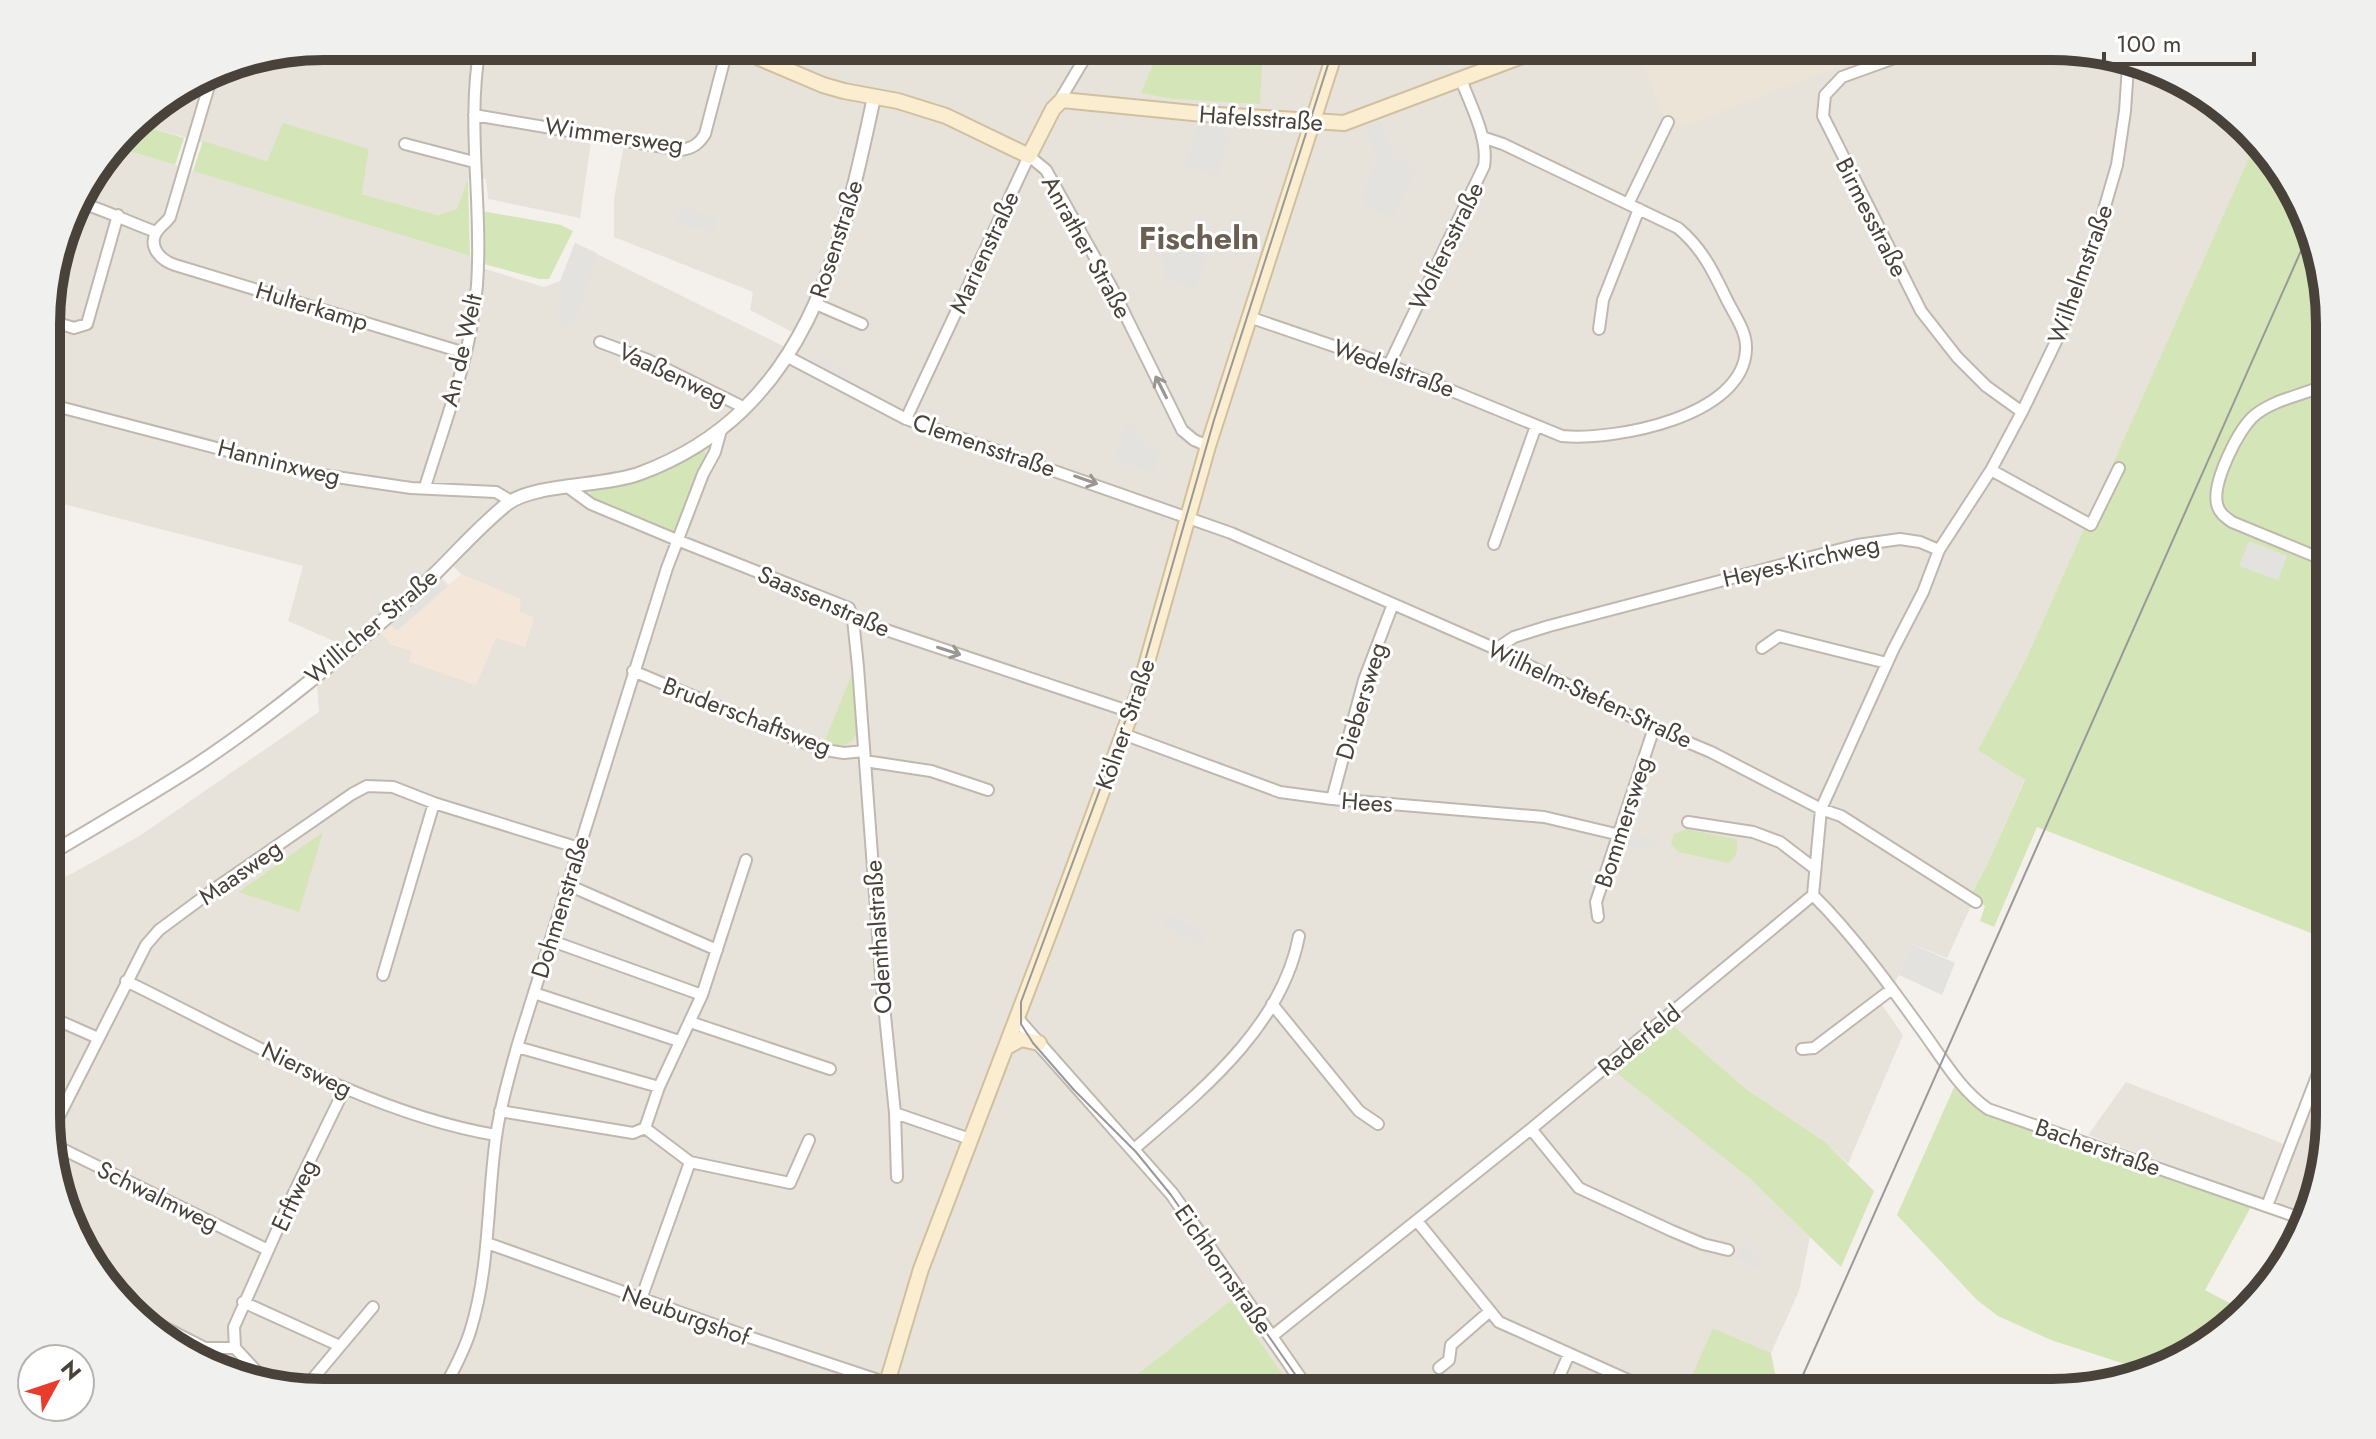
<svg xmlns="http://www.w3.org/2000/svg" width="2376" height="1439" font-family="Jost,sans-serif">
<rect width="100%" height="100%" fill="#f4f1ec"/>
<!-- residential -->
<path fill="#e8e3da" d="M324,46h1729l138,37 63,63 -228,513 -47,90 46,30 -39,88 -20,35 5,4 -24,52 -35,-14 -13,31 -17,30 21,30 -55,129 -23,-22 -80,-54 -77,-67 -55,48 136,109 61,59 -11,54 -28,62 -58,-25 2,65h-419l-65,-93 -117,93h-791l-139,-37 -91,-87 -45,-118v-267l25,-11 68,-38 178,-123 -2,-27 4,-10 57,-46 13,15 21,7 -2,11 86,-25 23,-25 1,-13 -57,-23 -18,-18 -102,87 -55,-24 15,-55 -255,-66v-212l27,-87 41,-54 354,109 2,9 72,22 16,-6 15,-38 210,104 9,-14 -44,-23 3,-18 -139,-55v-38l12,-66 -33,-5 -13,90 -92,-19 -2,-20 -18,-1 -11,31 -19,6 -76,-21 7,-45 -102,12 -133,-38 6,-8 78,-48z
M2329,1060v73l-24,82 -217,-80 38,-53 158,62 9,9z"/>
<!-- commercial -->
<path fill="#f4e7d9" d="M461,574l60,25 -2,13 15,5 -9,30 -29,-9 -20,47 -67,-23 3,-11 -21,-7 -13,-15 62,-54 9,10z"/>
<!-- education -->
<path fill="#ece5d7" d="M1637,46h253l-206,80 -21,-11z"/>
<!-- green -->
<path fill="#d4e5b8" d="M1161,46c22,0 35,14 54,15l8,-15h31l9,4 -3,54 -87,-5 -32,-6z
M134,123l50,15 -9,27 -59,-18z
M283,123l86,26 -7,45 76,21 19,-6 11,-31 2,78 -277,-85 10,-30 64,20z
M2254,146l39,39 36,120v635l-292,-113 -43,100 -14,-6 5,-15 -14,-12 15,-27 39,-87 -47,-30 48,-91z
M482,211l79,14 12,6 -24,48h-10l-55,-15z
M704,450l3,6 -33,78 -83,-35 -1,-4 2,-5 32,-7z
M855,673c2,29 18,85 -31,70l28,-69z
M1686,829l50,10c3,11 1,16 -7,24l-51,-11 -7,-8 3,-10z
M323,832l-24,80 -60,-20z
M1668,1021l77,67 80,54 49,49 -33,76 -92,-89 -137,-109z
M1956,1083l18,20 277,104 -46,83 34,18 -48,48 -48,14 -92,-30 -53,-24 -21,-16 -80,-85z
M2294,1224l7,2 -8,28 -17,17z
M1231,1300l65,93h-182z
M1713,1328l58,25 7,34 -3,6h-60v-3l-24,-12z"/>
<!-- parking -->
<path fill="#e4e2df" d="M1199,121l27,2 -1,12 5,1 -13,40 -33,-11z
M1380,121l14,35 23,14 -25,49 -27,-13 -3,-12 15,-37 -12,-30z
M680,205l37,12 -3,14 -38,-7z
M1166,228l45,16 -15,45 -30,-10 -6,-35z
M575,243l22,10 -20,66 -10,8 -9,-6 2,-39z
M816,355l38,21 -5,9 -38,-21z
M1125,424l13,4 -1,7 8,3 -2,8 17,6 -7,21 -39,-12z
M2249,541l38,15 -9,24 -39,-14z
M441,579l7,7 -51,45 -7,-7z
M1631,832l26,8 -3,11 -27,-7z
M1168,914l39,21 -7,11 -38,-21z
M1912,944l43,19 -13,32 -43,-20z
M1743,1243l11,5 -3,5 13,6 -5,10 -23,-11z"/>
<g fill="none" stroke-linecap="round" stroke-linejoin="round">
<defs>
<path id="minor" d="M1928,46l-86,31 -17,18 -2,21 98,195 36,46 29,29 36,26
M214,69l-44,148c-4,6 -11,10 -14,16 -8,15 6,28 19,32l290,88
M1058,103l34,-57
M474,115l207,35c12,-2 18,-6 24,-16l23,-88
M405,144l69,18
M75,201c28,8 53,21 81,31
M1628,204l40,-82
M816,304l46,20
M1249,317l140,48 173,71c52,5 182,-19 184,-87 1,-18 -13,-36 -20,-51 -13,-27 -24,-50 -48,-70l-175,-84 -21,-7
M48,320l26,8 13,-4 31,-109
M1599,329l4,-29 36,-91
M600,342l48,18 97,48
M788,357l118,62 325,114 265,116 158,79 57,24 110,57 20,7 135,86
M1389,365l95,-199c5,-28 -14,-61 -23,-87
M2329,383c-23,12 -53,15 -74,32 -16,13 -43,67 -38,89 2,9 8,13 15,18l97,40
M48,404l268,70 95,14 85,4 15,9
M906,419l123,-263 17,14 66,118 70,142 12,10 14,6
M1991,470l100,55 28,-57
M425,487c20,-65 47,-134 52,-202 6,-80 -11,-159 3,-239
M569,488l22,16 86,36 172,68 4,11 5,48 23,309 14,137 75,26
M1494,544l42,-118
M853,619l278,93
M1762,648l17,-12 108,27
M1496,649l18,-12 35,-11 308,-81 43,-6 20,3 19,8
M633,671l186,78 25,4 20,-2
M1123,734l157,58 52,7 212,18 76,18
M865,761l66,10 57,19
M1332,799l32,-119 29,-76
M1688,822l65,10 27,10 34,26
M568,885l149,65
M1813,895c40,40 75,88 108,134 20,27 38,60 67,80l315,110
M1598,917l-2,-15 58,-174
M552,941l150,54
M383,975l51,-172
M126,981c115,56 244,133 370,154
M534,993l145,48
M1272,1004l87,107 19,13
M48,1016l50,22
M690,1022l140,47
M517,1047l142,40
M1802,1049l12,-1 78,-59
M500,1111l133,22 12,-5
M895,1113l2,64
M1531,1129l48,59 93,43 31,13 25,6
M48,1138l98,-193 13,-15 54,-40 139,-96 15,-8 26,1 41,16 145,45
M48,1142l220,108
M1134,1149c66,-57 148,-122 165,-213
M690,1162l100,21 19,-43
M2267,1206l62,-161
M1417,1221l82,101 158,71
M487,1243l262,94 138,46 -10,10
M641,1299l49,-137 -45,-34 14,-41 43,-92 44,-135
M243,1302l97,44
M144,1317l61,31h30
M1271,1337l260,-208 282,-234 8,-86 72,-159 30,-58 16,-42 52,-80 31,-58 41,-85 26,-66 28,-96 8,-54 3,-45
M1439,1368l10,-8 2,-15 39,-34
M261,1376l-26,-28 -1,-21 56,-126 55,-113
M305,1388l68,-81
M441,1393c11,-19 22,-40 29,-61 20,-63 17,-131 26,-195 4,-31 13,-60 21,-90l150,-479 36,-94 12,-22 6,-22
M1552,1393l17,-39"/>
<path id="tertiary" d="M48,855c50,-30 101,-59 150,-91 71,-47 144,-108 209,-164 35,-30 64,-67 100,-96 27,-21 98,-17 134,-31 166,-62 200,-221 233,-376
M1017,1019l155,175 138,199"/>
<path id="secondary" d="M731,46l92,39 21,6 54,10 48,15 83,40 24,-47 9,-9 141,14 141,9 205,-77
M1007,1047l14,-8 18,4
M884,1393l37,-124 134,-351 83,-224 70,-248 129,-400"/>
</defs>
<!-- minor casing -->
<use href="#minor" stroke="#c0b8ae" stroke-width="14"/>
<!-- tertiary casing -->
<use href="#tertiary" stroke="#c0b8ae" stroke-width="16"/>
<!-- secondary casing -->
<use href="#secondary" stroke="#d0c09f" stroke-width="18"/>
<!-- minor -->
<use href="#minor" stroke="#fff" stroke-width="10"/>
<!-- tertiary -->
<use href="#tertiary" stroke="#fff" stroke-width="12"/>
<!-- secondary -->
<use href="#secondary" stroke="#fbedcf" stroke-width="14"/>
<!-- tram -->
<path stroke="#999" stroke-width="2" d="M1308,1393l-137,-198 -35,-43 -62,-62 -41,-47 -12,-19v-22l115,-310 78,-272 120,-374
M1795,1393l513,-1158"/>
</g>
<!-- one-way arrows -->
<defs><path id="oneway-shaft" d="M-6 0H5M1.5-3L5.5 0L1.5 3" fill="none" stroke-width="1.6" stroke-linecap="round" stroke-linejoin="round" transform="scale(2)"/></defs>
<g stroke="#9a9793">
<use href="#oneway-shaft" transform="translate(1161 387) rotate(-117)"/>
<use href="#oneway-shaft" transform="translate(1086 480) rotate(19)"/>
<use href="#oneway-shaft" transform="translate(949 651) rotate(18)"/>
</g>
<g text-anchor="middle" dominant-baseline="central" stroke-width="6" stroke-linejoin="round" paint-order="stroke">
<!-- street labels -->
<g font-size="24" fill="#48423a" stroke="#fff">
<text transform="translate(1261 118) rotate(4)">Hafelsstraße</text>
<text transform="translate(614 135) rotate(8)">Wimmersweg</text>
<text transform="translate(1872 217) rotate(63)">Birmesstraße</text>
<text transform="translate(836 239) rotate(-72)">Rosenstraße</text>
<text transform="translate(1446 246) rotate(-64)">Wolfersstraße</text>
<text transform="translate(1087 247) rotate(61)">Anrather Straße</text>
<text transform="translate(984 252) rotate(-65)">Marienstraße</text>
<text transform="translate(2080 274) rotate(-70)">Wilhelmstraße</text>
<text transform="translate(312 306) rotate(17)">Hulterkamp</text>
<text transform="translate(461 350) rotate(-77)">An de Welt</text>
<text transform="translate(1394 368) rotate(20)">Wedelstraße</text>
<text transform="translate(673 374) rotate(25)">Vaaßenweg</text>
<text transform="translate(984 445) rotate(19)">Clemensstraße</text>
<text transform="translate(279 462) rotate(14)">Hanninxweg</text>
<text transform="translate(1801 561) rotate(-13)">Heyes-Kirchweg</text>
<text transform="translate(824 601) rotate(24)">Saassenstraße</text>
<text transform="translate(371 626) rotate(-40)">Willicher Straße</text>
<text transform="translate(1590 694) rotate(25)">Wilhelm-Stefen-Straße</text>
<text transform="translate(1361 701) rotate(-73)">Diebersweg</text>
<text transform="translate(747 716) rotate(21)">Bruderschaftsweg</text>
<text transform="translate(1125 724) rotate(-71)">Kölner Straße</text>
<text transform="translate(1367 802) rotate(4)">Hees</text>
<text transform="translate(1623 822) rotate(-72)">Bommersweg</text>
<text transform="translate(240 872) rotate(-35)">Maasweg</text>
<text transform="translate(560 907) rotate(-73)">Dohmenstraße</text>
<text transform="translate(878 937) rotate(-94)">Odenthalstraße</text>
<text transform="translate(1639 1040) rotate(-39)">Raderfeld</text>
<text transform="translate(307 1069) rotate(26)">Niersweg</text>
<text transform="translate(2098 1147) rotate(19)">Bacherstraße</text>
<text transform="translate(294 1195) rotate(-65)">Erftweg</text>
<text transform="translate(158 1196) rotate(26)">Schwalmweg</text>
<text transform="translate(1224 1269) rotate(55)">Eichhornstraße</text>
<text transform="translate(686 1315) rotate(20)">Neuburgshof</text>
</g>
<!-- district labels -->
<g font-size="32" font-weight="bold" fill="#6a5f52" stroke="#fff">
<text x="1199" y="238">Fischeln</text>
</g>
</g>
<!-- crop -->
<path d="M0 0H2376V1439H0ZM324 60H2052A264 264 0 0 1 2316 324V1115A264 264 0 0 1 2052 1379H324A264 264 0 0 1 60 1115V324A264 264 0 0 1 324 60Z" fill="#f0f0ef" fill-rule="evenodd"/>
<path fill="none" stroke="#48423a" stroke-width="10" d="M324 60H2052A264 264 0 0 1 2316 324V1115A264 264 0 0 1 2052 1379H324A264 264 0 0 1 60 1115V324A264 264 0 0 1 324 60Z"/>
<!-- north arrow -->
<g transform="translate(56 1383) rotate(50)"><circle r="38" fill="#ffffff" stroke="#b6b3b0" stroke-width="2"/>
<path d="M0-6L14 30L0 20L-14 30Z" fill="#ea3c2d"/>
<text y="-12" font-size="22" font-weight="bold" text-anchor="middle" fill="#48423a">N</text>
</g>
<!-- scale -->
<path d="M2104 52v12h150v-12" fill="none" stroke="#48423a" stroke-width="4"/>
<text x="2116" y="52" font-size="24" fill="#48423a" stroke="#ffffff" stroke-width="6" paint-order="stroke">100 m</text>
</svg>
